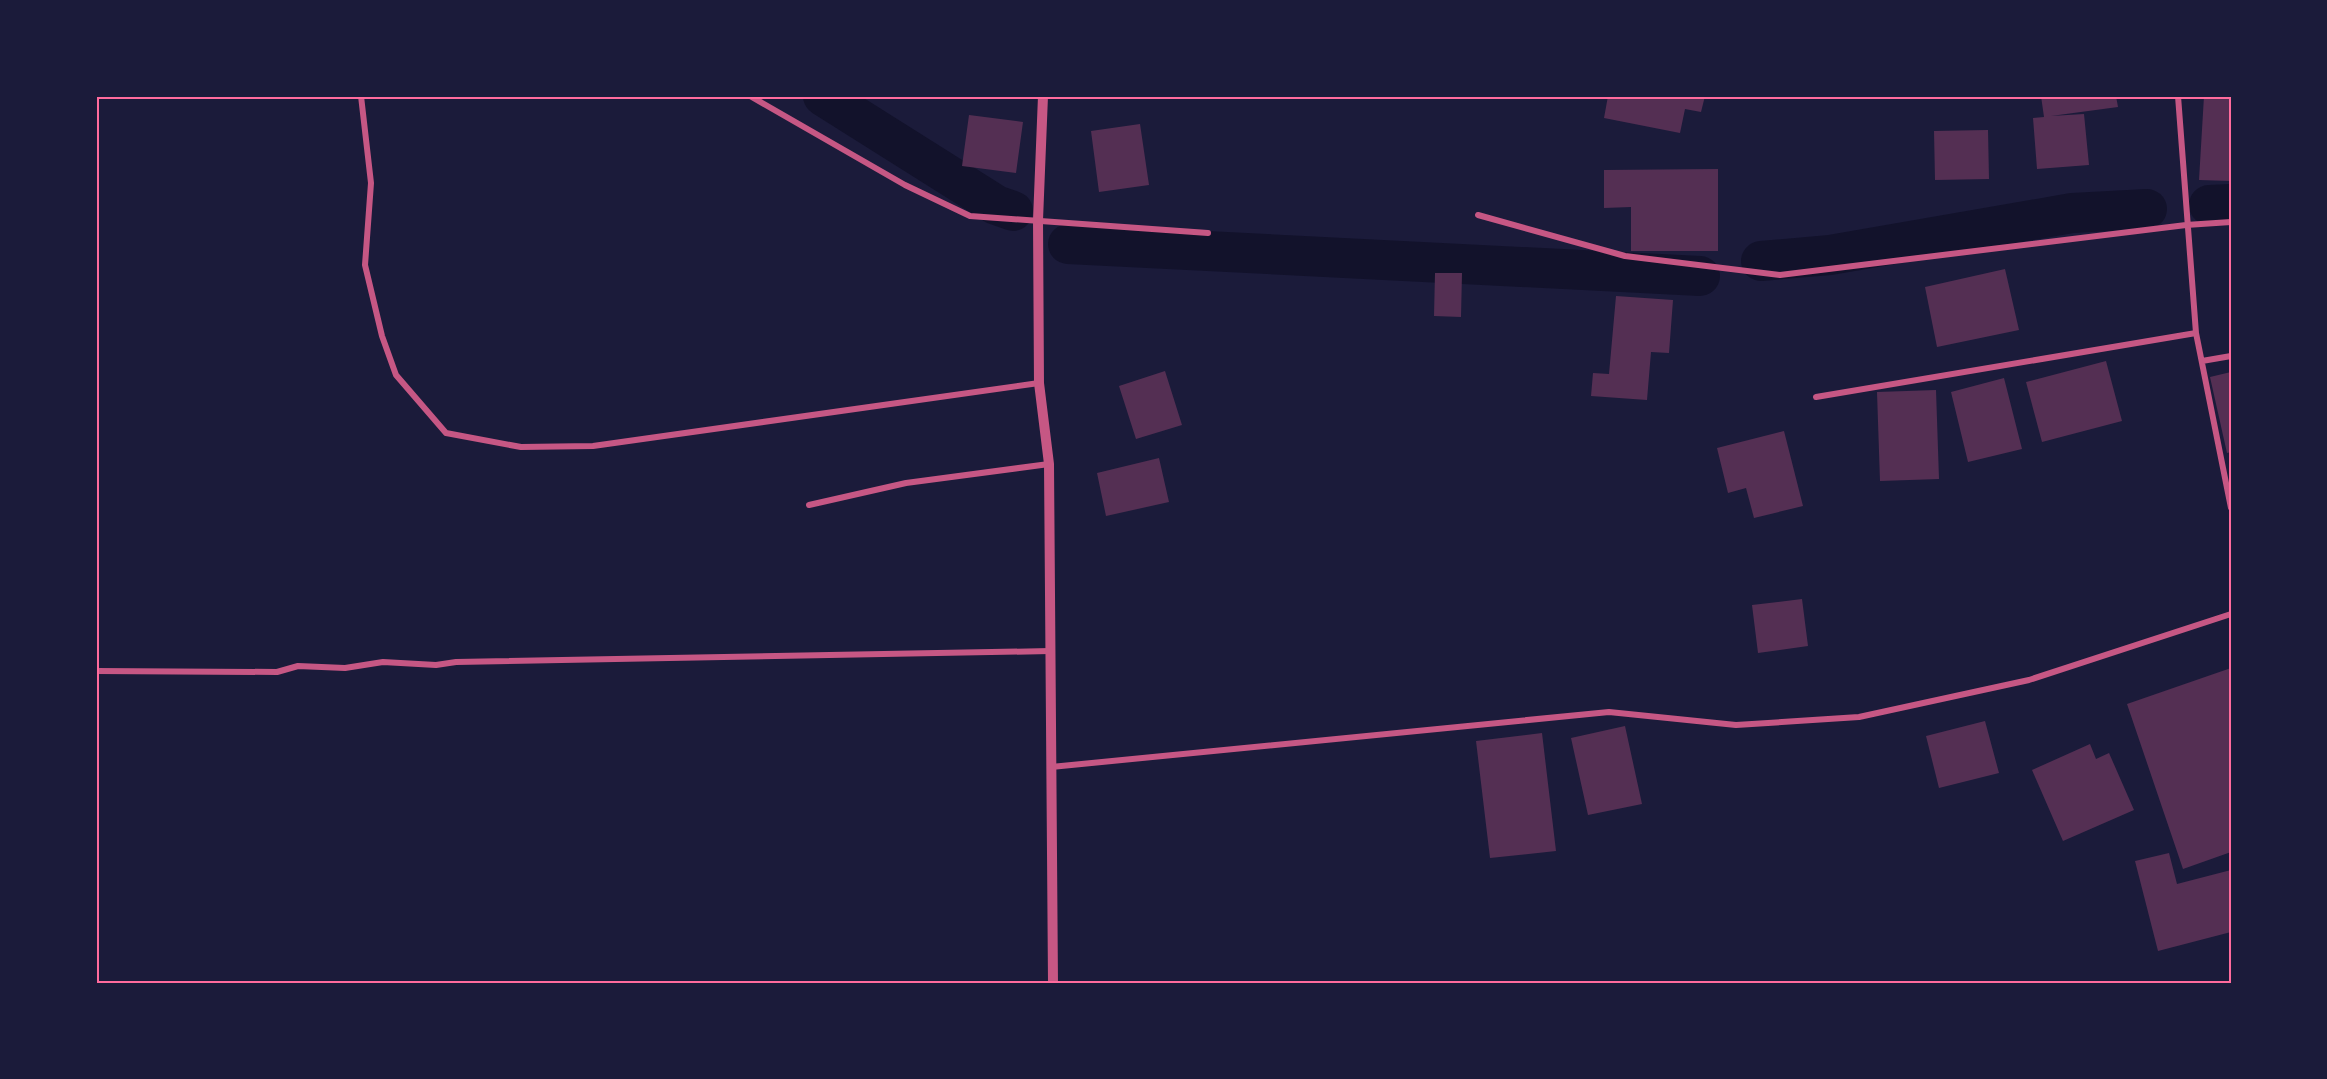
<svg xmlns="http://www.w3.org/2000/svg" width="2327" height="1079" font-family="Manrope,sans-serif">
<rect width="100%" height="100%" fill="#1b1b3a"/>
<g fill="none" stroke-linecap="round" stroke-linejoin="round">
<!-- canal -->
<path stroke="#12122b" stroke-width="40" d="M823,96l173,109 17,6
M2209,205l22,-1
M1068,244l632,32
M1761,261l69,-6 242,-42 75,-4"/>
</g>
<!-- building -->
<path fill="#542f53" d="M1608,96h97l-4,16 -16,-3 -5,24 -76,-15z
M2041,96h75l2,11 -67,9 33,-2 5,51 -52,4 -4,-51 11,-1z
M2204,96h27v85l-32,-1z
M969,115l54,7 -7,51 -54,-7z
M1140,124l9,61 -50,7 -8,-61z
M1988,130l1,49 -54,1 -1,-49z
M1718,169v82h-87v-44l-27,1v-38z
M2005,269l14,61 -82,17 -12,-60z
M1435,273h27l-1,44 -27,-1z
M1616,296l57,4 -4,53 -18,-1 -4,48 -56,-4 2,-23 16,1z
M2106,361l16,60 -80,21 -16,-60z
M1165,371l17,54 -46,14 -17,-53z
M2231,372v80l-4,1 -17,-76z
M2004,378l18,71 -54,13 -17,-70z
M1936,390l3,89 -59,2 -3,-89z
M1784,431l19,75 -49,12 -8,-30 -18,5 -11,-45z
M1159,458l10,44 -63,14 -9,-43z
M1802,599l6,47 -50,7 -6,-48z
M2231,668v184l-48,17 -56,-165z
M1985,721l14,52 -60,15 -13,-52z
M1625,726l17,78 -54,11 -17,-77z
M1542,733l14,118 -66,7 -14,-117z
M2090,744l6,15 13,-6 25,57 -71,31 -31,-71z
M2169,853l8,31 54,-14v62l-73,19 -23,-90z"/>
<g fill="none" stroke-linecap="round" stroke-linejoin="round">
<!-- minor -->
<path stroke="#c65784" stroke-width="6" d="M361,96l10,87 -6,82 17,71 14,39 50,58 75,14 72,-1 446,-63
M750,96l155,89 65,31 238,17
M2178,96l18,237 35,175
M1478,215l147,41 155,19 406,-50 45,-3
M2202,361l29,-5
M1816,397l380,-64
M809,505l97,-22 143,-19
M96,671l181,1 21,-6 47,2 38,-6 53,3 20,-3 594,-11
M1051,767l558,-55 127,13 123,-8 170,-37 202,-66"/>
<!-- tertiary -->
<path stroke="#c65784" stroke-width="10" d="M1043,96l-5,124 1,163 10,81 4,519"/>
</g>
<!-- border -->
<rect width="2327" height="1079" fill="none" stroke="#1b1b3a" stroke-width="195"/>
<rect x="98" y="98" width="2132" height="884" fill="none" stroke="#ff6b9d" stroke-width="2"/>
</svg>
